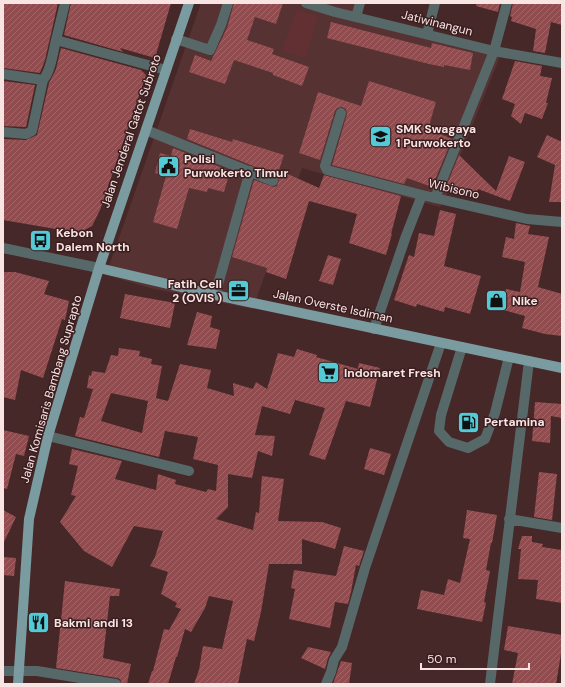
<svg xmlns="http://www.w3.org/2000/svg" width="565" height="687" font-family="'DM Sans',sans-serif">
<defs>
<pattern id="building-hatch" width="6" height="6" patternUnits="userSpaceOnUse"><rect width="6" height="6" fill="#904c4f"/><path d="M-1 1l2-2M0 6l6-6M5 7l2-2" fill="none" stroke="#a06668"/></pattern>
</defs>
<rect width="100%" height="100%" fill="#462829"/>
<!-- built -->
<path fill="#563233" d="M201,3h100l40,13 160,38 -41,102 -10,32 -10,19 -138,-39 -49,141 -103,-21 -44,-13z
M306,3h54l-4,14z"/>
<!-- park -->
<path fill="#623033" d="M296,10l22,6 -13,42 -23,-7z"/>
<!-- building -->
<path fill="url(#building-hatch)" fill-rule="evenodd" d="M3,3h55l-13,57 -5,13 -37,-5z
M71,3h100l-16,55 -35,-10 3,4 -59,-17z
M234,3h49l-7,21 -21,-7 -8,23 27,9 -2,5 37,13 -7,19 -29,-11v-2l-39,-13 -9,24 -36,-12 6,-17 16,6 16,-33z
M477,3h23l-2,9 -22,-6z
M513,3h43l6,2v20l-11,-3 -6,31 -12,-2 3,-22 -25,-8 1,-4 -2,-1z
M331,22l100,26 1,-5 41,10 -3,17 -26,-5v2l-15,-3 -102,-26z
M61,48l80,22 5,5 -46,135 -8,16 -13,7 -76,-13v-81l23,1 11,-5 12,-52 7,-14z
M515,61l27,5 -2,10 12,2 -6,25h2l-6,16 -17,-6 -4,11 -10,-8 4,-12 -13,-5z
M3,81l32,4 -9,42h-1l-22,-1z
M369,81l67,21 -8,27 24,10 -20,48 -25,-9 -3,6 -72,-19 15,-51 -1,-5 -4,-2 -5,1 -2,3 -15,49 -21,-7 19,-61 43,14z
M190,129l42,13 1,-3 51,16 -5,15 40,18 5,-13 77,21 -10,38h1l-6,21 -37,-12 8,-29 -48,-13 -23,78 -20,-7 1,-4 -35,-11 22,-77 20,7 3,-1 2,-6 -4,-5 -88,-36z
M547,135l15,7v60h-13l6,-37 -18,-8z
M173,148l57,23 -6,21 -16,-4 -1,4 -18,-4 -12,41 -24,-7 13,-46 -11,-3 5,-20 11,3z
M459,155l37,36 13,-35 16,6 -15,39 -32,-12 -2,7 -30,-9z
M440,210l16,4 -12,52 37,10 -11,38 -25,-7 -1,5 -27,-8 -1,3 -22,-7 15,-45 5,2 5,-24 15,3z
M516,223l14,3 -2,8 21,3 -11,50 24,7v42l-17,-2 -23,-6 3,-12 -25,-7 6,-20 14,3 5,-30 -23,-5 4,-20 8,2z
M328,255l13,4 -8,26 -14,-4z
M3,272h12l34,9 -5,13 25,7 -4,19 -3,-1 -19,59 -22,-8 -6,30 -12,-3z
M125,294l50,9 -5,25 -50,-10z
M197,312l15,4 -2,11 10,3 -4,19 -29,-4z
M119,348l21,3 -1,5 13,3 -1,5 11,2 -6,32 12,3 12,-37 31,6 -4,18 27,8 -1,-13 20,6 3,-7 11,7 11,-36 16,4 3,-8 20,6 -1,2 42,12 1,-6 21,5 -10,39 -24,-6 -21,59 -16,-5 16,-47 -30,-8 -5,14 -28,-8 -7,29 20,1 -3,20 -14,-5 -6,27 -24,-4v33l-12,12 37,11 3,-18 3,1 3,-37 22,3 -6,42 44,1 19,6 -6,21 -33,-10v25h-33l-8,48 -7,29 -7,-2 -9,45h-44l5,-14 4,-24 19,3 11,-48 -24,-5 -4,12 -14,24 -6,-3 -8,28h-1l-8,27h-20l4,-13h1l11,-42 5,1 12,-21 -6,-2 2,-4 -16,-9 7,-22 -18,-6 5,-9 8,-26 -29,-5 -22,41 -28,-16 -24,-29 16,-26 -5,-1 7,-29 -9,-2 3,-15 50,12 -7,18 41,11 2,-16 18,6 -1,4 31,8 2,-3 8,2 2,-26 -25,-6 5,-22 -33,-6 -6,26 -84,-21 5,-19 4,1 9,-29 -6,-1 2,-13 2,1 1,-5 13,2 6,-18 7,1zM111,393l37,8 -6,32 -41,-12z
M535,402l27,2v14l-11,-2 -1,27 -18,-2z
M3,430l26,6 -5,20 -8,-2 -9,35 -4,-1z
M370,448l21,6 -7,21 -20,-6z
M539,472l18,2 -5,46 -18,-3z
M3,510l13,7 -13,27z
M467,510l30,5 -5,28h-1l-5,27 4,1 -6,31 2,1 -4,19 -65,-13 4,-19 23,5 4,-16 12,4 10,-44 -7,-1z
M522,536h10v6l11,2 -1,3 20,3v53l-26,-4 2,-19 -20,-1 3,-30h-3z
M344,546l20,5 -5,15 -3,-1 -5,27 -3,12 -13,-2 -5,26 -41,-9 6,-30 -4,-1 3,-18 42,6z
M3,557l13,1 -2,18 -11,-1z
M65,581l55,8 -1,7h-9l-7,62 28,6 -4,20h-5l-2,-5 -3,-1 -61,-10z
M508,626l54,9v13l-6,36h-44l6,-31 -14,-3z
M308,647l23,5 -3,6 -3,11 -24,-11z
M341,661l11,2 -3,21h-16z"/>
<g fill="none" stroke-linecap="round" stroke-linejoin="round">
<!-- minor -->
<path stroke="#576869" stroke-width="10" d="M306,3l29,9 159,39 68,12
M356,17l4,-14
M427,34l8,-31
M176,39l34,11 11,-25 7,-22
M56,40l9,-37
M3,74l40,6c8,-9 10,-28 13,-40l110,30
M341,113l-16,53 2,4 95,25 105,24 35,3
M146,130l127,51
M3,132l23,2 6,-3 11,-51
M435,198l59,-147 13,-48
M3,248l96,20
M215,295l35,-124
M374,329l32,-93 16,-41
M462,347l-21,68 -2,16 10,11 19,6 17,-9 10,-26 14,-56
M48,436l141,35
M509,519l53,9
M3,671h34l79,13
M326,684l5,-12 3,-12 8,-13 23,-79 76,-225
M490,684l39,-323"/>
<!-- major -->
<path stroke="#7a9ca0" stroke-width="10" d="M99,268l116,27 347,73
M18,684l11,-165 19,-83 51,-168 90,-265"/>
</g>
<!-- icons -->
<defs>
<symbol id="school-square" viewBox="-11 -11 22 22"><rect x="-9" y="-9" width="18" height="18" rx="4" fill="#52cbd7" stroke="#3b1e1f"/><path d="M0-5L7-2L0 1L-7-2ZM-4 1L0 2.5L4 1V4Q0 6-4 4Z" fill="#111"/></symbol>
<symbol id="civic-square" viewBox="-11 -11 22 22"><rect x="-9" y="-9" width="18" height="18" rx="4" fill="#52cbd7" stroke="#3b1e1f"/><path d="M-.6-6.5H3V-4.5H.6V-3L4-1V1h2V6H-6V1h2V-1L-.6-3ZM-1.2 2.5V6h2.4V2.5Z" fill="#111"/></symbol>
<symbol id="bus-square" viewBox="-11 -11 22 22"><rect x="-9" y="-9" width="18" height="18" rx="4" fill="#52cbd7" stroke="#3b1e1f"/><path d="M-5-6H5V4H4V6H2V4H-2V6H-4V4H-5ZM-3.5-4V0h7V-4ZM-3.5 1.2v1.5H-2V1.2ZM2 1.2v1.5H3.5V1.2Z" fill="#111"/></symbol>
<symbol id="office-square" viewBox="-11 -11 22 22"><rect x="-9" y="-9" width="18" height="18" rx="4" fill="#52cbd7" stroke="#3b1e1f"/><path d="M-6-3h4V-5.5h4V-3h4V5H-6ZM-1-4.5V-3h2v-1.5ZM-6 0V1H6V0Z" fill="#111"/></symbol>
<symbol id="shop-square" viewBox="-11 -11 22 22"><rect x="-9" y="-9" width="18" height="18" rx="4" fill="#52cbd7" stroke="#3b1e1f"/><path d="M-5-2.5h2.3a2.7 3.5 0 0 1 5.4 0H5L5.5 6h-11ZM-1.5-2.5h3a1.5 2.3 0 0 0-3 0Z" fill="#111"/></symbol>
<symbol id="supermarket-square" viewBox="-11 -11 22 22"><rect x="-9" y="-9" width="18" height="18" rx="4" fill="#52cbd7" stroke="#3b1e1f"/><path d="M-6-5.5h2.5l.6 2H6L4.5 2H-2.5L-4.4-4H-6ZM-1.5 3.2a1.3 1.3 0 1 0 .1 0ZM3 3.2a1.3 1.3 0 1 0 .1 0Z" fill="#111"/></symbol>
<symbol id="fuel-square" viewBox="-11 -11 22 22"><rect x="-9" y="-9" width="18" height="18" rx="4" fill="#52cbd7" stroke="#3b1e1f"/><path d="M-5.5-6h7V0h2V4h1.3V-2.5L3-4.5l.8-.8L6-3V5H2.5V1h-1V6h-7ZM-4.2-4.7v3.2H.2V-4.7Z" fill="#111"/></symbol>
<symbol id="restaurant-square" viewBox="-11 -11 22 22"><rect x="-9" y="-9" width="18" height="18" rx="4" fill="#52cbd7" stroke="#3b1e1f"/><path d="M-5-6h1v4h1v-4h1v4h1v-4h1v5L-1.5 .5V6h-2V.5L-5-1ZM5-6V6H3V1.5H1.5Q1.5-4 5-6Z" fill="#111"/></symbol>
</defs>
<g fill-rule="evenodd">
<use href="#school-square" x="368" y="124" width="25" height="25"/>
<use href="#civic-square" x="156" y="154" width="25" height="25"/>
<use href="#bus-square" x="28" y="228" width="25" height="25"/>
<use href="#office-square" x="226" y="278" width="25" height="25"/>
<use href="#shop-square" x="484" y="288" width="25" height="25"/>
<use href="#supermarket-square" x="316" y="360" width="25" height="25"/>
<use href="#fuel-square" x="456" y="410" width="25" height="25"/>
<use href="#restaurant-square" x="26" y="610" width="25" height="25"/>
</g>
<g text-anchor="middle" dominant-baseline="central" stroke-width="3" stroke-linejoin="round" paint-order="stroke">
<!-- street labels -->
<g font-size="12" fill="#f9e4e4" stroke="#3b1e1f">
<text transform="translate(437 23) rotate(14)">Jatiwinangun</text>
<text transform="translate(131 131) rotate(-71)">Jalan Jenderal Gatot Subroto</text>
<text transform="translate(454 189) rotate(13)">Wibisono</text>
<text transform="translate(333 306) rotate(12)">Jalan Overste Isdiman</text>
<text transform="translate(51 389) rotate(-74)">Jalan Komisaris Bambang Suprapto</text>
</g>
<!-- poi labels -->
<g font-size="12" font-weight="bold" fill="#f9e4e4" stroke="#3b1e1f" text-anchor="start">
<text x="396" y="129">SMK Swagaya<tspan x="396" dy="14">1 Purwokerto</tspan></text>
<text x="184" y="159">Polisi<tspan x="184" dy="14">Purwokerto Timur</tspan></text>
<text x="56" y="233">Kebon<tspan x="56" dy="14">Dalem North</tspan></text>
<text x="222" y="284" text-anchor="end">Fatih Cell<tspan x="222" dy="14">2 (OVIS )</tspan></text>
<text x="512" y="301">Nike</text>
<text x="344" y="373">Indomaret Fresh</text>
<text x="484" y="422">Pertamina</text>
<text x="54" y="623">Bakmi andi 13</text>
</g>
</g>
<!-- border -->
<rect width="565" height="687" fill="none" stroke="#f9e4e4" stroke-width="8"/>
<!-- scale -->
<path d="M421 663v6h108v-6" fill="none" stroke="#f9e4e4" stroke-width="2"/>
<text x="427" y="663" font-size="12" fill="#f9e4e4" stroke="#3b1e1f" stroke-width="3" paint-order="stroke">50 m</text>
</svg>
